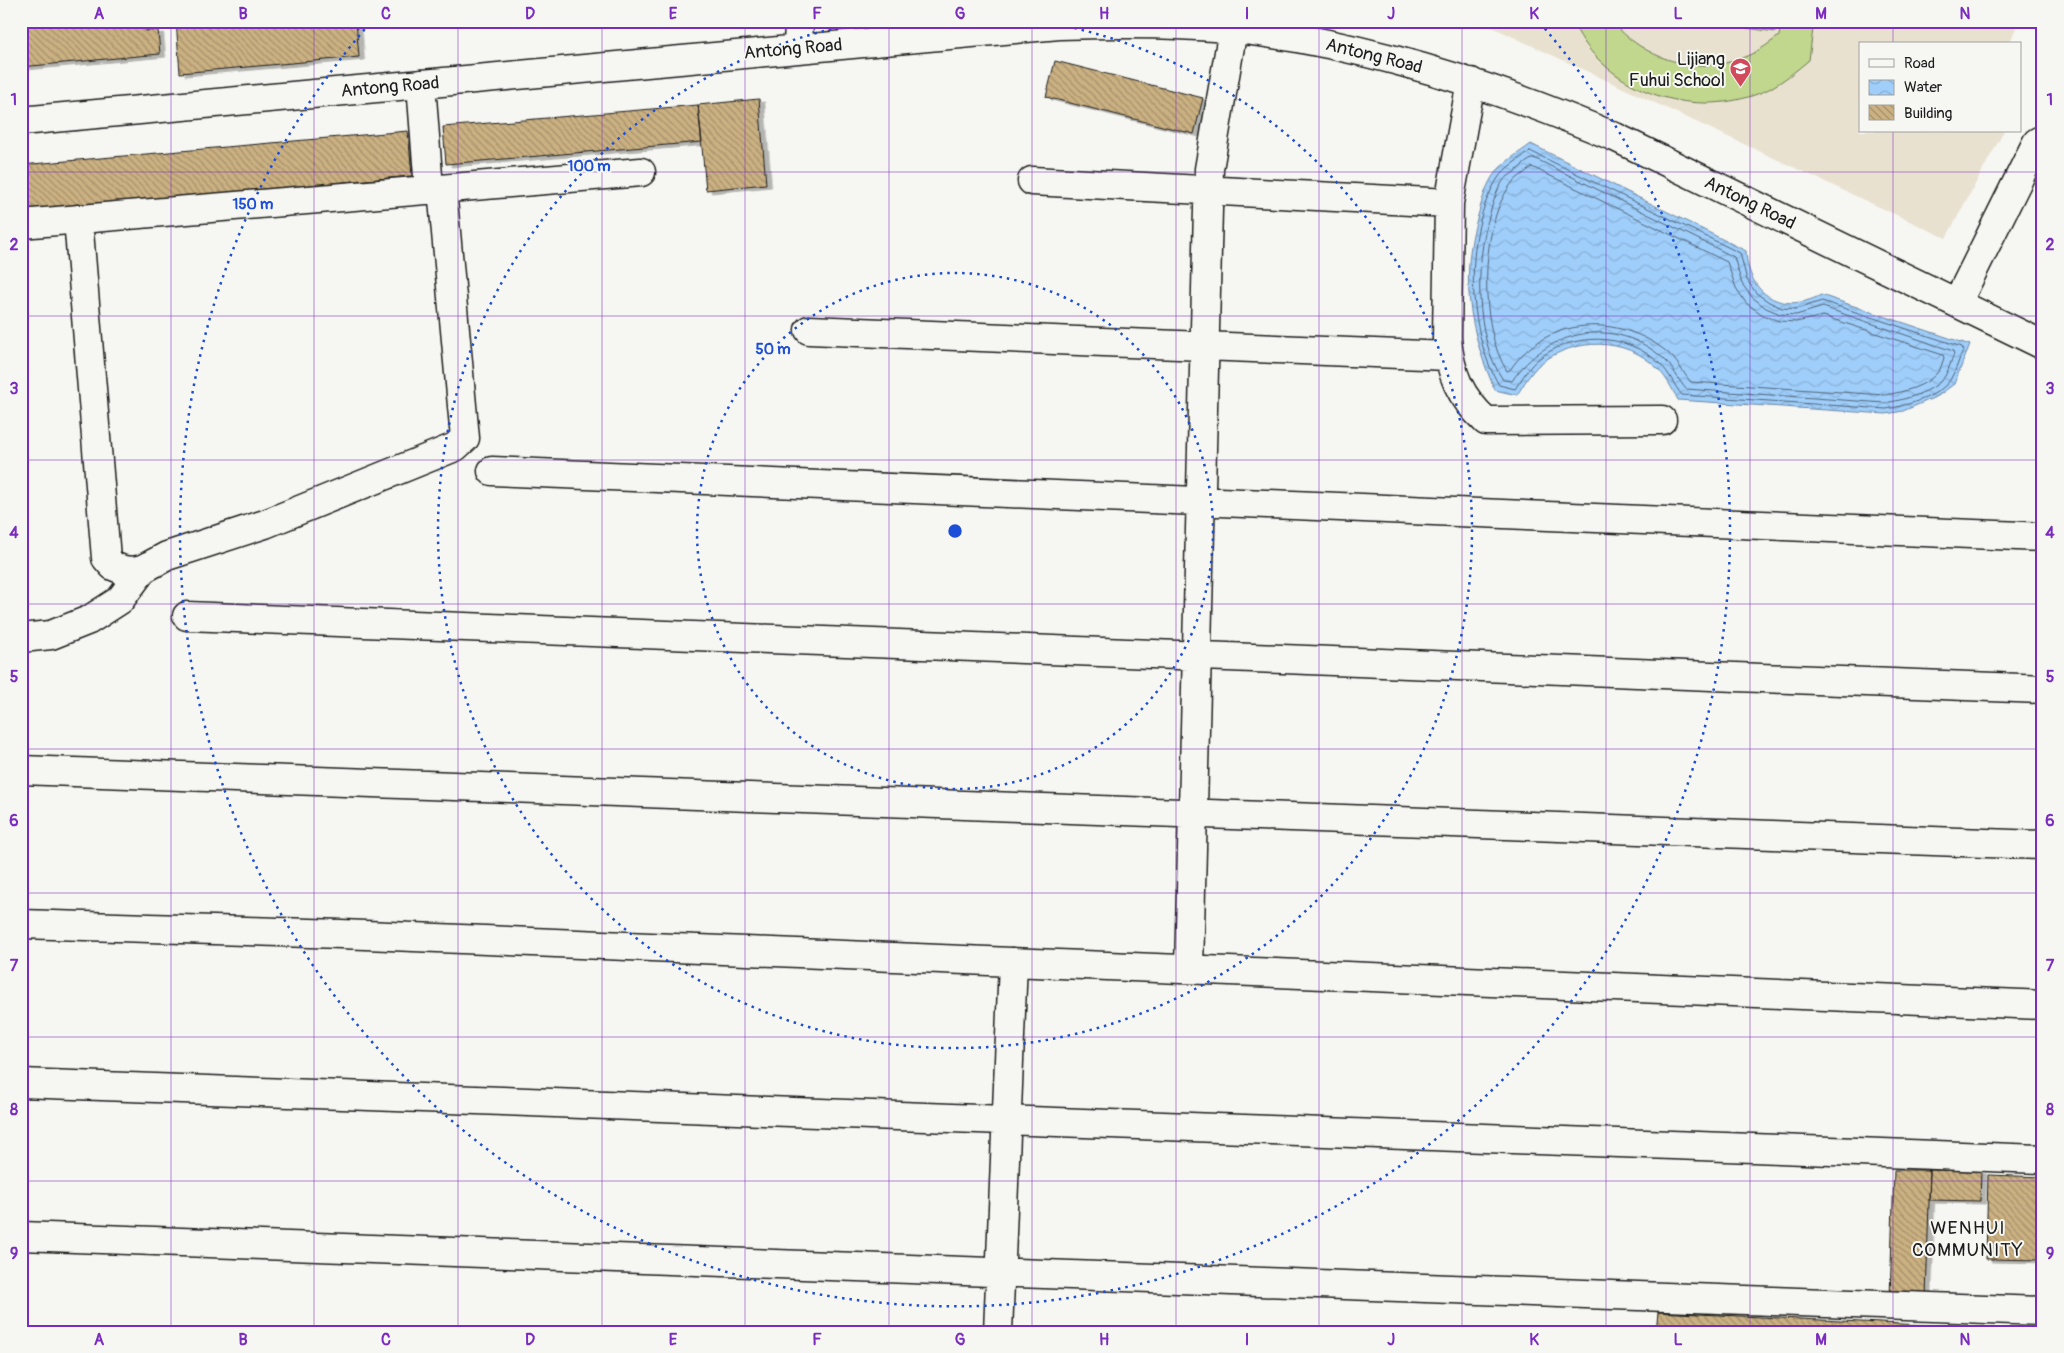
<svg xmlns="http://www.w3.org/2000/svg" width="2064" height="1353" font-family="Pangolin,sans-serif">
<defs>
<pattern id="water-waves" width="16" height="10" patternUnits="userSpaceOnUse" patternTransform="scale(1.25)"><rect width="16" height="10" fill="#9fcefb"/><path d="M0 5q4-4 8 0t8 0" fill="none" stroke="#88b0d7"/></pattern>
<pattern id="building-back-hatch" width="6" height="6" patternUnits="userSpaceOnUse" patternTransform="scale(1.25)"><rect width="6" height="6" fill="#cbb182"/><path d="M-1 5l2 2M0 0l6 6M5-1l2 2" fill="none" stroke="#a48f6a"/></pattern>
<filter id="shadow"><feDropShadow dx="5.5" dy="3" stdDeviation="0" flood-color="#0004"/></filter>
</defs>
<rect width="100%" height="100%" fill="#f6f6f2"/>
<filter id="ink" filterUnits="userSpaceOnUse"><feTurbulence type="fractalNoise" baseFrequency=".02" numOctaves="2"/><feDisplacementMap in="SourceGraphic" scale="10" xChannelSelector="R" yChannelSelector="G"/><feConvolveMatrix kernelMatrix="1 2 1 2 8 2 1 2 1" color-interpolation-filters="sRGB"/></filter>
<g filter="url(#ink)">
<!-- built -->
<path fill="#e9e1d0" d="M1467,21h552l-10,23h-149v87h144l-58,107 -452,-210z"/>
<!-- pitch -->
<path fill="#c0d78d" stroke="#6e7a54" d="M1572,21h40c31,38 84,55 130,37 14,-5 25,-13 37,-22l2,-15h33l-5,39c-12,10 -25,21 -40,29 -56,27 -128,14 -171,-30 -11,-11 -19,-24 -26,-38z
M1692,21h85l-1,11z"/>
<!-- water -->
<path fill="url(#water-waves)" stroke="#6b87a2" d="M1531,144l215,107c2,44 36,64 75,44l149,50 -16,39 -16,12 -35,15 -17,3 -208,-14c-6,-12 -12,-23 -21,-32 -31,-31 -83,-31 -117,-4 -10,9 -16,20 -23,31l-22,-5c-26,-59 -36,-116 -16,-178 3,-12 8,-29 16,-39 9,-11 24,-20 36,-29z"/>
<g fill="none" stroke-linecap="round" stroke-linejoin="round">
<!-- shore -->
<path stroke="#506375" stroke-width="1" d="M1530,151l210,102 7,27 9,13 13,9 13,6 15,1 25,-8 140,46 1,3c-4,9 -7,21 -13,30 -11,17 -45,26 -64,29l-204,-14c-8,-9 -12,-22 -22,-31 -33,-32 -89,-33 -124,-3 -9,8 -14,18 -21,28l-16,-4c-32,-54 -36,-153 -1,-207 6,-10 22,-19 32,-27z
M1534,158l200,99 8,27 10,13 14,11 14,6 16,1 27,-8 130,44 1,3c-3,7 -5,15 -9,22 -10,16 -42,24 -60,27l-199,-14c-8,-9 -13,-22 -22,-30 -49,-44 -117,-30 -152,22l-9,-1c-29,-44 -28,-118 -13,-167 3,-10 7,-24 13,-32 4,-5 11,-8 15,-12 5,-4 10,-9 16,-11z
M1532,167l195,95 9,26 10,15 17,12 16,6 17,1 27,-6 120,39 1,3c-2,5 -3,11 -7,15 -12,14 -34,19 -52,22l-194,-13c-8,-9 -14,-22 -24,-30 -48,-39 -121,-36 -157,18l-3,1c-28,-43 -27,-142 2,-184 5,-8 16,-14 23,-20z"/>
</g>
<!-- building -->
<path fill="url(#building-back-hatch)" stroke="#1c1c1c" filter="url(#shadow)" d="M30,21h115l1,10 12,-1 2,24 -139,13v-45z
M176,21h180l3,36 -179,16z
M1055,61l148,37 -9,36 -148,-37z
M759,99l7,85 -60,6 -8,-85z
M698,105l4,37 -256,22 -3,-37z
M408,131l4,45 -391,35v-46z
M1894,1170h36l-4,129 -36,-1z
M1930,1170l51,1 -1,30 -51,-1z
M1988,1175l55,2v83l-57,-1z
M1658,1312l385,19v1h-387z"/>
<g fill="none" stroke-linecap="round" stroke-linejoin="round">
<defs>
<path id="minor" d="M798,48l1,-27
M1471,82l-22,121 -2,135c3,36 13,59 39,83l176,-1
M421,84l8,105
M21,121l1038,-96c62,-2 124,-2 186,5 128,16 252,57 370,107l428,208
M1032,181l417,22
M78,219l28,339 7,8 10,4 10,1 10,-2 24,-13 98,-32 190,-77 10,-9 -23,-249
M21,224l620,-52
M1957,303l80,-161 6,-3
M809,330l639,26
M492,471l1551,66
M187,616l1856,73
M21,638l30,-3 38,-15 31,-20 23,-31
M21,770l2022,75
M21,924l320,10 1702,71
M1189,969l20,-800 24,-140
M21,1083l2022,76
M21,1236l2022,75
M998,1332l15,-370"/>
</defs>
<!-- minor casing -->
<use href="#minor" stroke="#1c1c1c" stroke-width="31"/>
<!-- minor -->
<use href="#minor" stroke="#f6f6f2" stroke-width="28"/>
</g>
</g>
<!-- grid -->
<path fill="none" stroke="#7b2cbf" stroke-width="1" stroke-opacity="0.55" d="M171,21v1311M314,21v1311M458,21v1311M602,21v1311M745,21v1311M889,21v1311M1032,21v1311M1176,21v1311M1319,21v1311M1462,21v1311M1606,21v1311M1750,21v1311M1893,21v23M1893,131v1201M21,172h2022M21,316h2022M21,460h2022M21,604h2022M21,749h2022M21,893h2022M21,1037h2022M21,1181h2022"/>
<!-- distance rings -->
<g fill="none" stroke="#1d4ed8" stroke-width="2.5" stroke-dasharray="2.5 5">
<circle cx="955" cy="531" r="258"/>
<path d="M1045 22A517 517 0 1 1 865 22"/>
<path d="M1540 23A775 775 0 1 1 370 23"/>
</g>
<!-- icons -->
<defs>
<symbol id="school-pin" viewBox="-11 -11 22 30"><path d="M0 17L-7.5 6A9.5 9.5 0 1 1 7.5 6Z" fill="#d1495b" stroke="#f6f6f2"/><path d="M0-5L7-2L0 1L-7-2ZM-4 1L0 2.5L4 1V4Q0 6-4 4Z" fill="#fff"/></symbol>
</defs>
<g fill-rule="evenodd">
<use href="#school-pin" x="1728" y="56" width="25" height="34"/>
</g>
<g text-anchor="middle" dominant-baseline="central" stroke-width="4" stroke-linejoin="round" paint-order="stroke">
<!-- street labels -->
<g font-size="18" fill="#1c1c1c" stroke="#f6f6f2">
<text transform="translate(793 49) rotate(-5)">Antong Road</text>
<text transform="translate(1374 56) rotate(14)">Antong Road</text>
<text transform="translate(390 87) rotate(-5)">Antong Road</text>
<text transform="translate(1750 203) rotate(26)">Antong Road</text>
</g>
<!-- poi labels -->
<g font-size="18" fill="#1c1c1c" stroke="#f6f6f2" text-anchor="end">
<text x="1725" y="59">Lijiang<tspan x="1725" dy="21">Fuhui School</tspan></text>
</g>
<!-- neighbourhood labels -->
<g font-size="19" letter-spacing="1" fill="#1c1c1c" stroke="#f6f6f2">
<text x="1968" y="1228">WENHUI<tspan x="1968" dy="22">COMMUNITY</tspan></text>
</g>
</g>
<circle cx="955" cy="531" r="8" fill="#1d4ed8" stroke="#f6f6f2" stroke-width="2.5"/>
<g font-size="15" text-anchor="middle" font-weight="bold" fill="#1d4ed8" stroke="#f6f6f2" stroke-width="4" stroke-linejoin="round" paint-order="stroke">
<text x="589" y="171">100 m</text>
<text x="253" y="209">150 m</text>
<text x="773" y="354">50 m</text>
</g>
<!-- margin -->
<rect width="2064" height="1353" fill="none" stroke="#f6f6f2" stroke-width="55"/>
<!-- legend -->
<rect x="1859" y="42" width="162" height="90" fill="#f6f6f2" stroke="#9f9f9c"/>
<rect x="1869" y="59" width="25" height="8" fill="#f6f6f2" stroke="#9f9f9c"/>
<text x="1904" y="68" font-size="15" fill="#1c1c1c">Road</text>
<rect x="1869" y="80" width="25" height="15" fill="url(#water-waves)" stroke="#9f9f9c"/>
<text x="1904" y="92" font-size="15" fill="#1c1c1c">Water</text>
<rect x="1869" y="105" width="25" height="15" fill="url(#building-back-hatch)" stroke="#9f9f9c"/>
<text x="1904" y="118" font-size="15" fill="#1c1c1c">Building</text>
<rect x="28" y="28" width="2008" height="1298" fill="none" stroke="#7b2cbf" stroke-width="2"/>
<g font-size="16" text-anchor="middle" font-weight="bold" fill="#7b2cbf">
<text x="99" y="19">A</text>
<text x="243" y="19">B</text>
<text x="386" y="19">C</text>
<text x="530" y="19">D</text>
<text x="673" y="19">E</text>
<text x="817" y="19">F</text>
<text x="960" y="19">G</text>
<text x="1104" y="19">H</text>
<text x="1247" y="19">I</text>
<text x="1391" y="19">J</text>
<text x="1534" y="19">K</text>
<text x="1678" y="19">L</text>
<text x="1821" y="19">M</text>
<text x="1965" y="19">N</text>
<text x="14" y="105">1</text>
<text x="2050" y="105">1</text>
<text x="14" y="250">2</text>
<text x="2050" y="250">2</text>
<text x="14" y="394">3</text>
<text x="2050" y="394">3</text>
<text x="14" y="538">4</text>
<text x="2050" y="538">4</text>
<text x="14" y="682">5</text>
<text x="2050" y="682">5</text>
<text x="14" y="826">6</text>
<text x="2050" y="826">6</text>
<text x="14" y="971">7</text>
<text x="2050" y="971">7</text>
<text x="14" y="1115">8</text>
<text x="2050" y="1115">8</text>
<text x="14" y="1259">9</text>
<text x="2050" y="1259">9</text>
<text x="99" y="1345">A</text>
<text x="243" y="1345">B</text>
<text x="386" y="1345">C</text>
<text x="530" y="1345">D</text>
<text x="673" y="1345">E</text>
<text x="817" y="1345">F</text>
<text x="960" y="1345">G</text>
<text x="1104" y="1345">H</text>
<text x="1247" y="1345">I</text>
<text x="1391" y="1345">J</text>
<text x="1534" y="1345">K</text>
<text x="1678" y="1345">L</text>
<text x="1821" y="1345">M</text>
<text x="1965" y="1345">N</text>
</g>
</svg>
